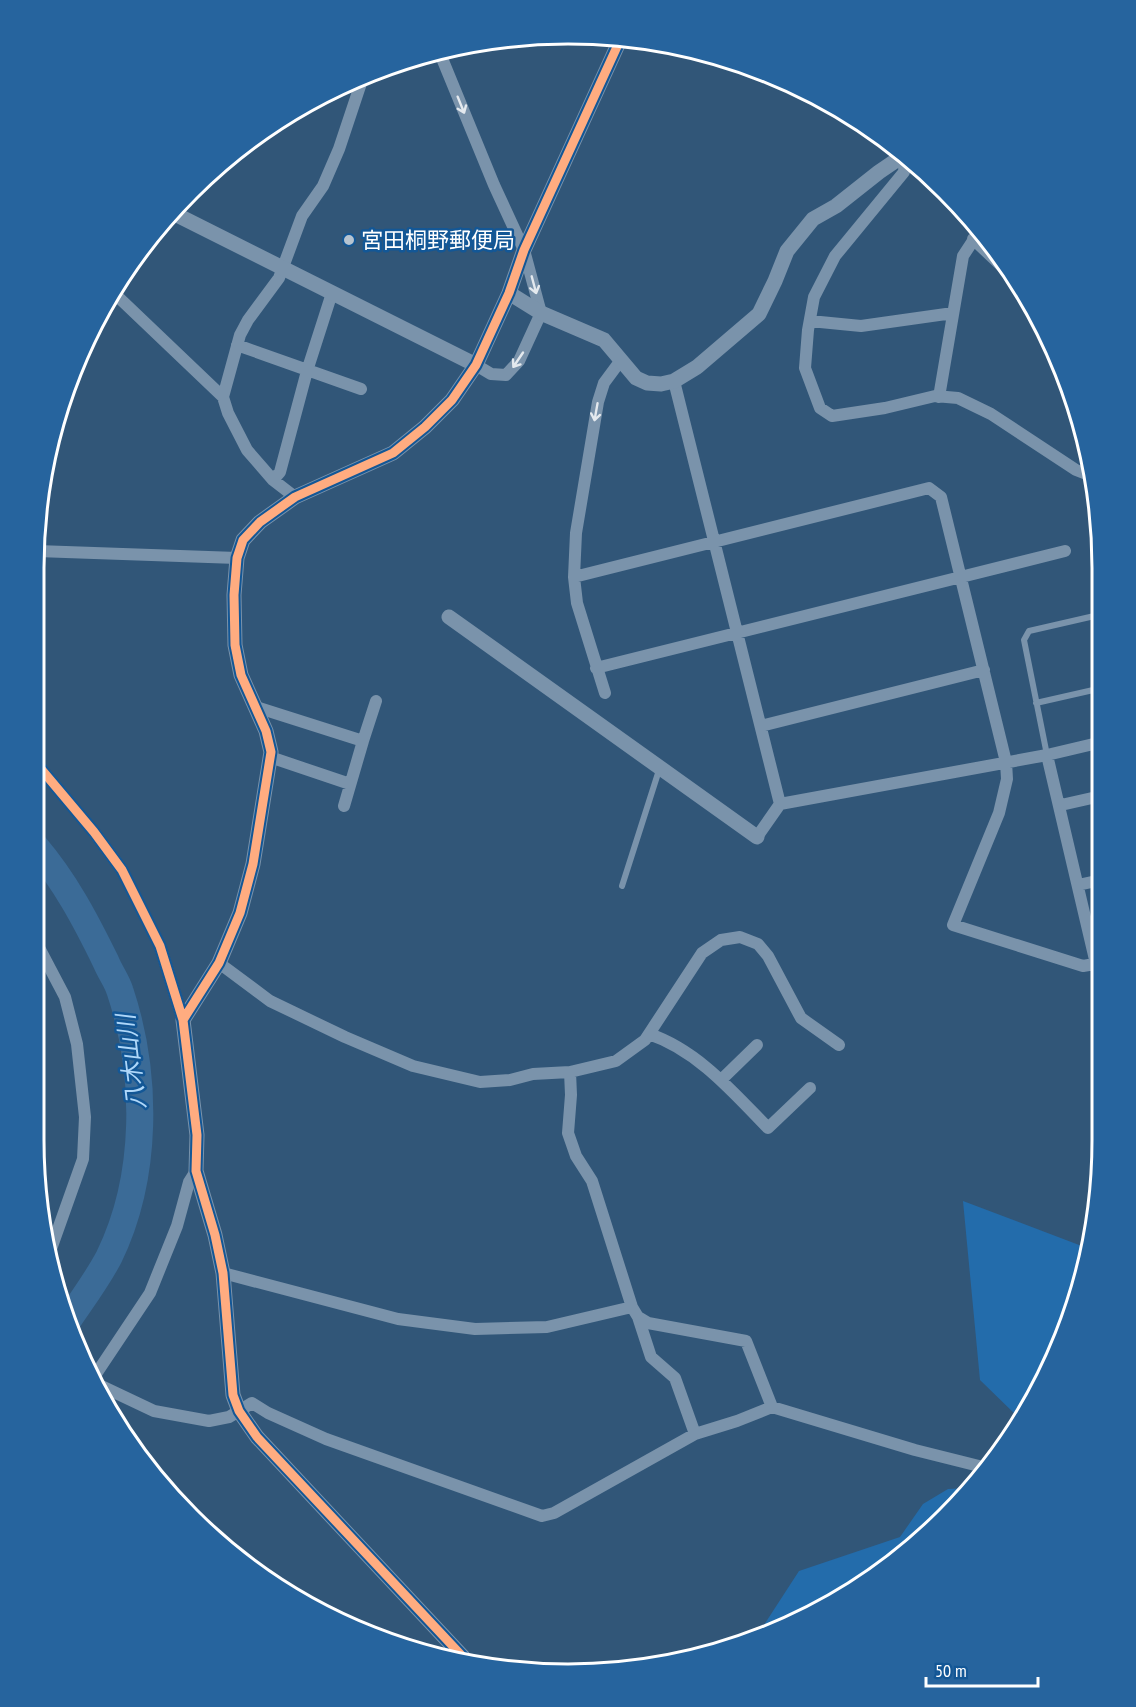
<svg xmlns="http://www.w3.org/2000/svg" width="1136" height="1707" font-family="'PT Sans Narrow','Noto Sans JP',sans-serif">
<rect width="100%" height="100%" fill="#315678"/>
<!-- green -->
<path fill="#236cab" d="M963,1201l124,47 -39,127 -30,42 -38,-37z
M967,1488l-20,29 -112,85 -75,29 39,-60 101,-34 23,-33 25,-15z"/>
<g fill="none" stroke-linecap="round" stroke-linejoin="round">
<!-- river -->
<path stroke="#3b6b97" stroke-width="27" d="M35,846c30,35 51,75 71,116 4,10 11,19 14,29 28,84 28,186 -11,266 -12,23 -28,44 -42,65"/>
<!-- service -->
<path stroke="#7a93ab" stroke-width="6" d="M1036,703l66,-15
M1047,755l-23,-115 5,-9 74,-17
M622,886l38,-119"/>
<!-- minor -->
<path stroke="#7a93ab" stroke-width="12" d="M439,51l55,134 30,65 17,63 -22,48 -13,14 -15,-1 -15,-9
M905,155l-1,17 -69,84 -21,41 -6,33 -3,38 15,40 12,8 53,-8 50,-12 23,2 33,16 85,56 18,7
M973,239l38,36 6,4
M115,294l108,103
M810,321l51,5 92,-13
M237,345l124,44
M674,381l106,423
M939,397l24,-141 17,-26
M273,480l7,-8 27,-101 25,-78
M295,497l-22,-17 -26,-30 -19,-37 -5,-16 17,-62 8,-15 31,-42 23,-62 21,-30 16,-37 25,-75
M37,551l200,7
M574,577l355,-89 12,9 65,265 1,17 -8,34 -46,112 130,41 17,-3
M596,668l469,-117
M605,693l-28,-90 -3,-26 2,-44 22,-131 6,-19 17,-23
M256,707l107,34 -19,65
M761,726l223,-56
M363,741l13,-40
M1047,755l53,226
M270,757l80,27
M36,763l58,69 28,38 38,76 23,74
M1061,805l40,-9
M757,837l23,-33 267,-49 55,-13
M1078,885l23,-5
M34,938l31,59 12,47 8,73 -2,42 -32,90
M219,963l51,38 75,36 68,29 67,16 30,-2 23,-6 37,-2 46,-11 29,-21 57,-87 19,-13 19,-3 18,7 10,12 33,62 38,27
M649,1034c48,16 84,58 119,94l42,-40
M570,1072l1,23 -3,38 8,23 16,25 40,126 6,10 10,6 98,18 26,66
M721,1080l36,-35
M223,1273l175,46 77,10 72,-2 85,-20
M638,1317l13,40 24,21 20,56
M94,1377l56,-84 27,-67 12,-44 7,-11
M97,1384l57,27 55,10 20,-4 23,-14 16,10 58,26 216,77 12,-3 141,-79 42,-13 35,-14 143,43 68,17"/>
<!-- tertiary -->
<path stroke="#7a93ab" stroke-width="15" d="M173,213l303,152
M509,293l32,20 63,27 32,38 11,5 14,1 13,-3 23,-14 62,-53 16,-33 12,-30 26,-32 23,-13 43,-34 25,-17
M449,617l308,220
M463,1657l-206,-220 -18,-26 -6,-16 -10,-122 -8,-38 -19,-64 1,-36 -14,-115 36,-57 21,-50 13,-49 18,-112 -5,-21 -25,-56 -6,-30 -1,-50 3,-37 6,-18 17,-18 35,-25 98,-44 32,-26 27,-27 24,-35 33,-72 15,-43 97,-212"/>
<defs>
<path id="cycleway" d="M36,763l58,69 28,38 38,76 23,74 14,115 -1,36 19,64 8,38 10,122 6,16 18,26 206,220
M183,1020l36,-57 21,-50 13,-49 18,-112 -5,-21 -25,-56 -6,-30 -1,-50 3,-37 6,-18 17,-18 35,-25 98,-44 32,-26 27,-27 24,-35 33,-72 15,-43 97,-212"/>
</defs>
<!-- cycleway casing -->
<use href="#cycleway" stroke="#135796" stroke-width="13"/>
<!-- cycleway -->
<use href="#cycleway" stroke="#ffac80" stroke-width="9"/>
</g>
<!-- one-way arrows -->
<defs><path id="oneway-shaft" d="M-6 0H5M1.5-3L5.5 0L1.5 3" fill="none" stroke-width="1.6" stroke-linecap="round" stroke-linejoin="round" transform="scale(1.5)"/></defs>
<g stroke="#e4e9ee">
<use href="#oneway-shaft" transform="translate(461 105) rotate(68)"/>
<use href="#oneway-shaft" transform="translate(534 285) rotate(75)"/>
<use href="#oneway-shaft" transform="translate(518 360) rotate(124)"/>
<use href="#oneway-shaft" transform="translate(596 412) rotate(100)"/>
</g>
<!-- markers -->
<circle fill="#b7c4d0" stroke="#135796" stroke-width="2" cx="349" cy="240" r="6"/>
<g text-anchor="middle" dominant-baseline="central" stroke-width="5" stroke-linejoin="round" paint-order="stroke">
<!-- poi labels -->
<g font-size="22" fill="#fff" stroke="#135796" text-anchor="start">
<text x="361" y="240">宮田桐野郵便局</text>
</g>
<!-- water labels -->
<g font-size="24" font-style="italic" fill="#afd7f9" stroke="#135796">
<text transform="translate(131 1062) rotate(-97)">八木山川</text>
</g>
</g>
<!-- crop -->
<path d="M0 0H1136V1707H0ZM568 44H568A524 524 0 0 1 1092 568V1140A524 524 0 0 1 568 1664H568A524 524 0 0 1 44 1140V568A524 524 0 0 1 568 44Z" fill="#26649e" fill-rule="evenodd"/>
<path fill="none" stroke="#fff" stroke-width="3" d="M568 44H568A524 524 0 0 1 1092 568V1140A524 524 0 0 1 568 1664H568A524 524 0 0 1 44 1140V568A524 524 0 0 1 568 44Z"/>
<!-- scale -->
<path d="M926 1677v9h112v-9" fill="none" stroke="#ffffff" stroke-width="3"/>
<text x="935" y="1677" font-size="18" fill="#ffffff" stroke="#135796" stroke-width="4.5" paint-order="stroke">50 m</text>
</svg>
